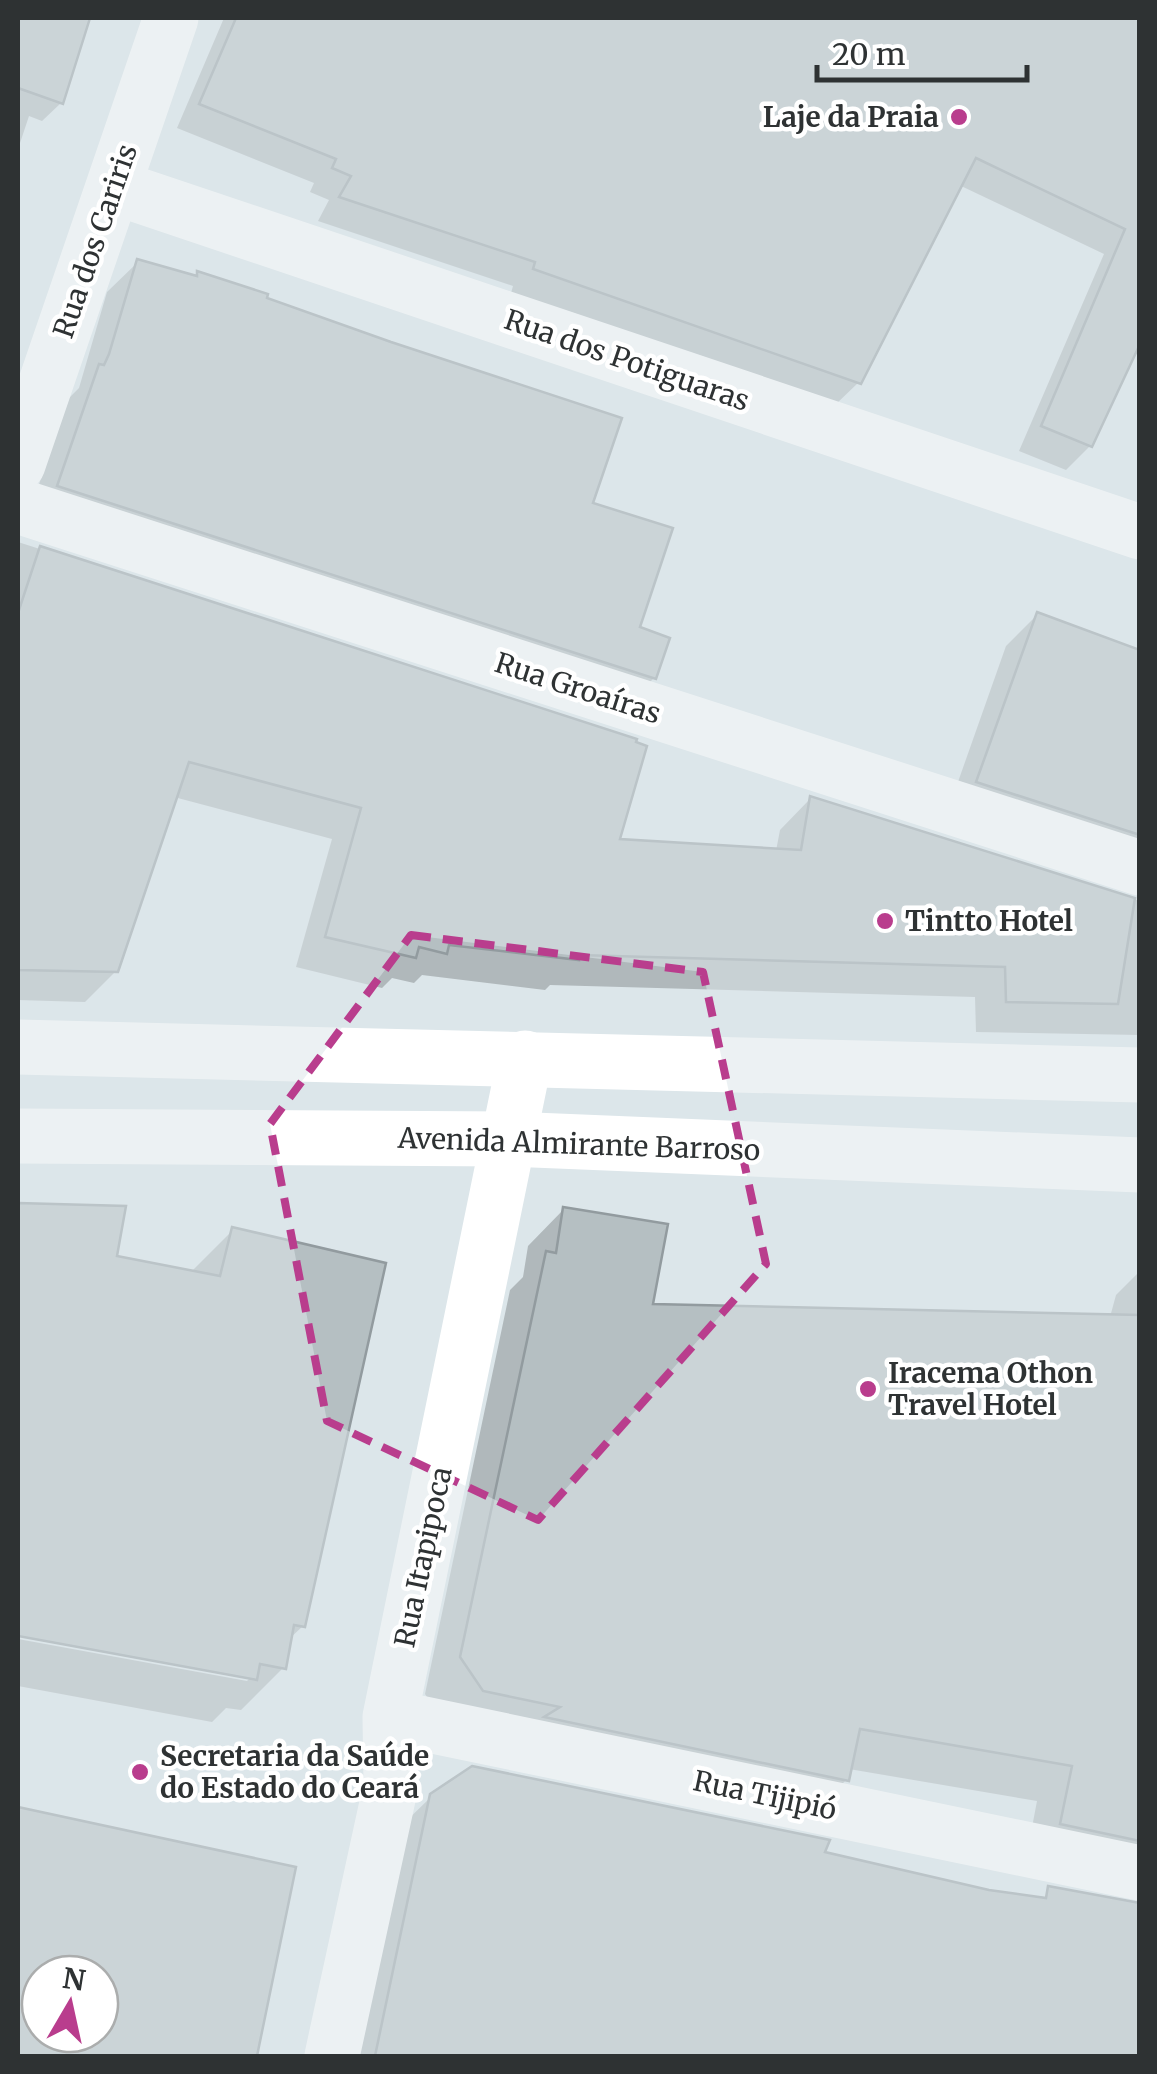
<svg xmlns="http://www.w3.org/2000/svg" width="1157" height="2074" font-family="Merriweather,serif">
<rect width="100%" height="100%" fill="#dce6ea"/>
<!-- shadow -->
<path fill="#0003" fill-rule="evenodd" d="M18,18h69l-26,85 -19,18 -13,-5 -11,33z
M224,18h916v317l-50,111 -24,24 -47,-19 85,-197 -145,-69 -100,197 -25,24 -323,-113 2,-7 -195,-65 11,-21 -19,-8 4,-9 -137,-55z
M138,262l56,16 4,-4 66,26 373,328 17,50 -30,30 -596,-192 41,-118 10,-10 28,-96z
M18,542l616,198 -17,102 159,9 4,-21 30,-31 330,102v134l-164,-3 -1,-35 -425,-12 -5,5 -123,-15 -8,8 -22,-5 -10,10 -86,-21 36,-128 -158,-42 -58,174 -31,31 -67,-2z
M1037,615l103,38v238l-193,-78 59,-167z
M18,1205l105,3 -9,50 76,15 43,-43 70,396 -14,13 -5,28 -43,43 -15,-2 -14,14 -194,-36v-47l229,42 4,-4 -233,-43z
M564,1209l86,97 460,11 6,-22 24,-24v587l-110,-20 7,-37 -188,-32 -2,10 -36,37 -365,-90 -21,-32 85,-404 13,-13 5,-31z
M432,1796l390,58 318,68v134h-792l47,-224z
M18,1810l276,59 -40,187h-236zM40,1974h60v60h-60z"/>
<!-- building -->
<path fill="#b5bfc2" stroke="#929b9f" stroke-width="2.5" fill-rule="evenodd" d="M18,18h72l-27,86 -45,-16z
M236,18h904v326l-48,103 -51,-21 84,-197 -149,-71 -115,226 -328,-115 2,-7 -196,-65 12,-21 -19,-8 4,-9 -137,-55z
M137,259l60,17v-5l71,23 -1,4 124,44 231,76 -29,85 80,25 -33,99 30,11 -14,41 -599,-193 42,-122 5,1 5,-11z
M40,546l597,193 -1,3 11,4 -27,93 181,11 9,-54 325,102 -17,106 -112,-2 -1,-35 -426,-12v5l-130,-15 -2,9 -28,-7 -3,11 -91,-21 36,-129 -172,-46 -71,210 -100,-2v-357z
M1037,612l103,38v185l-164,-53z
M18,1203l108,3 -9,50 103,20 12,-49 154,36 -81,364 -11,-2 -8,44 -26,-5 -3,16 -239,-44z
M563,1207l105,17 -15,80 487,11v526l-80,-17 12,-58 -212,-37 -11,52 -305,-64 16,-10 -77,-16 -23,-34 86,-406 10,2z
M472,1766l358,74 -5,12 164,38 57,8 2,-12 92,17v153h-765l55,-262z
M18,1807l278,60 -39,189h-239zM40,1974h60v60h-60z"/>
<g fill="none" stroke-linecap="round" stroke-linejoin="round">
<!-- minor -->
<path stroke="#fff" stroke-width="55" d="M114,187l1026,345
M18,464l153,-446
M18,506l1122,362
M390,1717l750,156
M332,2056l59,-271 -1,-68 135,-659"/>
<!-- primary -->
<path stroke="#fff" stroke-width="55" d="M18,1047l1122,28
M18,1136l491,3 631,26"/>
</g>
<!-- marked area -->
<path d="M0 0H1157V2074H0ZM411,935l292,37 63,292 -228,256 -211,-99 -57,-297z" fill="#dce6ea" fill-opacity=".55" fill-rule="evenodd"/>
<path fill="none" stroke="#b93d8d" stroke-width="8" stroke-dasharray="20 12" stroke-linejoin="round" d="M411,935l292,37 63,292 -228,256 -211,-99 -57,-297z"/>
<!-- markers -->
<g fill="#b93d8d" stroke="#fff" stroke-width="4">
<circle cx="959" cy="117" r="10"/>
<circle cx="885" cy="921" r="10"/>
<circle cx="868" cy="1389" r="10"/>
<circle cx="140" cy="1772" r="10"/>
</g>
<g text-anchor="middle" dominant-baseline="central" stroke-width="9" stroke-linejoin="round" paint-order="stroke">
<!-- poi labels -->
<g font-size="28" font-weight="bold" fill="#2e3233" stroke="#fff" text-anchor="start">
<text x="939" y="117" text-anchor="end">Laje da Praia</text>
<text x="905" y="921">Tintto Hotel</text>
<text x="888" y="1373">Iracema Othon<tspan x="888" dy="32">Travel Hotel</tspan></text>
<text x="160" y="1756">Secretaria da Saúde<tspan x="160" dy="32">do Estado do Ceará</tspan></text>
</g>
<!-- street labels -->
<g font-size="28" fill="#2e3233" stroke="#fff">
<text transform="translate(95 241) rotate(-71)">Rua dos Cariris</text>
<text transform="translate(627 360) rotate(19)">Rua dos Potiguaras</text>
<text transform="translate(578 688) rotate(18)">Rua Groaíras</text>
<text transform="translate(579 1144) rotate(2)">Avenida Almirante Barroso</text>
<text transform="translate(423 1557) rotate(-78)">Rua Itapipoca</text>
<text transform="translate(765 1795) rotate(12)">Rua Tijipió</text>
</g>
</g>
<!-- border -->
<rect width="1157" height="2074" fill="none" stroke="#2e3233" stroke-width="40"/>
<!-- north arrow -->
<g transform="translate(70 2004) rotate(9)"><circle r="48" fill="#ffffff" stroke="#abadad" stroke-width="2.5"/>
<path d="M0-8L18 38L0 25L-18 38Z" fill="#b93d8d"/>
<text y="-15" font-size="28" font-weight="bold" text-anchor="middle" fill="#2e3233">N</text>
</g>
<!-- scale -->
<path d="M817 65v15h210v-15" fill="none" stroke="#2e3233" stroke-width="5"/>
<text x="832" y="65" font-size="30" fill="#2e3233" stroke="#ffffff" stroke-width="8" paint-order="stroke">20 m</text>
</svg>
